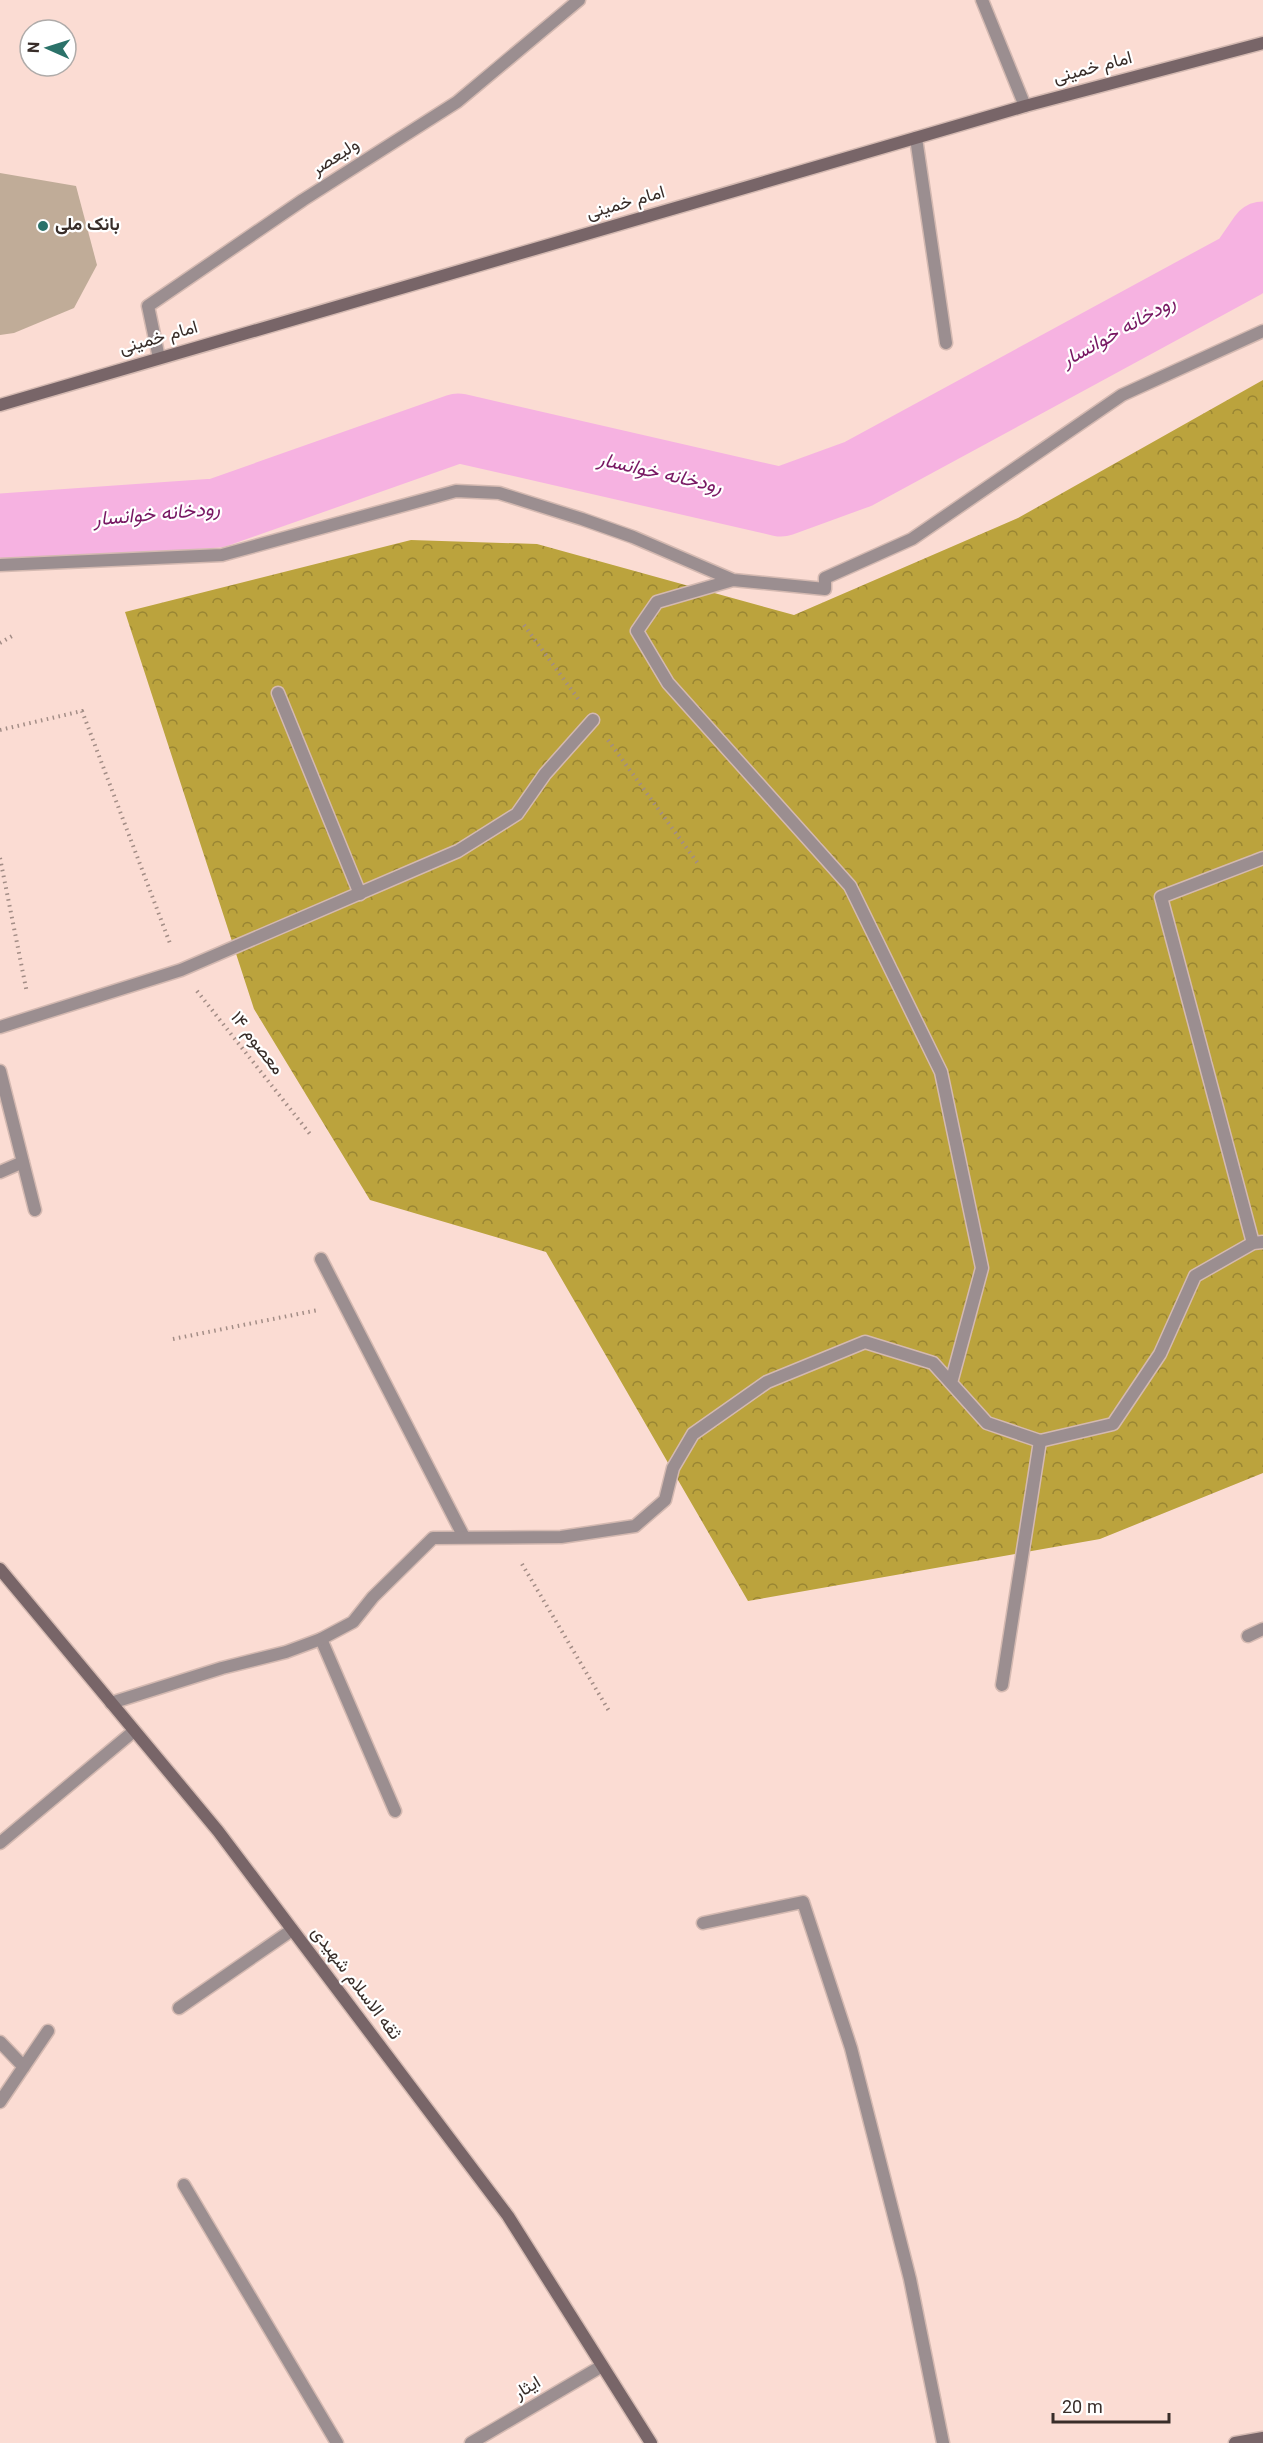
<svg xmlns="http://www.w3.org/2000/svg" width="1263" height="2443" font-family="Georgia,Vazirmatn,serif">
<defs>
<pattern id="forest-crowns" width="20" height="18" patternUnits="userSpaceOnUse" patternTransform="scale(1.5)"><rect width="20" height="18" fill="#bba33d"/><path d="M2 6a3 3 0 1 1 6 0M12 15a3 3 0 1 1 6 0" fill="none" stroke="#998533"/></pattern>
</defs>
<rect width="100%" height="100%" fill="#fbdcd3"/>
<!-- forest -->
<path fill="url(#forest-crowns)" d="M1263,380v1093l-163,66 -352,62 -202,-349 -176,-52 -116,-191 -129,-397 286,-72 126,4 257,71 224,-97z"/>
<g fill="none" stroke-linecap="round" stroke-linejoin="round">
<!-- stream -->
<path stroke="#f6b2e1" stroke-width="12" d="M1243,265l20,-5"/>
<!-- river -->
<path stroke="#f6b2e1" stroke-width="69" d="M0,528l217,-15 241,-85 323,74 77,-28 385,-209 20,-29"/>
</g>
<!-- building -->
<path fill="#c0ac98" d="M0,173l76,13 21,79 -23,43 -60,25 -14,2z"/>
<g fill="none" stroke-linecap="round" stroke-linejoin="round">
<defs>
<path id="service" d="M916,138l30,205
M278,693l82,201
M0,1071l35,139
M0,1172l23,-10
M1253,1243l-92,-346 102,-39
M321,1259l143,278
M1248,1636l15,-7
M321,1639l74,172
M1002,1685l38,-244
M179,2008l113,-78
M0,2042l24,25
M0,2102l48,-71
M184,2185l153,258"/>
<path id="pedestrian" d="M159,358l-11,-52 155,-106 154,-98 122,-102"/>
<path id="minor" d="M982,0l43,106
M0,565l222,-10 234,-64 43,2 83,26 51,18 100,43 92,9v-11l87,-39 210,-144 141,-64
M733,580l-76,22 -20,29 31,52 182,203 91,186 41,196 -31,115
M0,1027l181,-57 277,-119 59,-37 28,-40 48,-54
M111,1703l111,-35 64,-16 35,-13 32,-17 20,-25 60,-59 128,-1 74,-11 30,-26 8,-32 20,-34 74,-52 98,-40 68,21 54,60 53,18 73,-17 47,-70 35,-78 58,-33 10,-1
M0,1843l134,-112
M703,1923l100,-21 48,146 59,231 33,164
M471,2443l131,-77"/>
<path id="secondary" d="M0,405l1025,-299 238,-63
M0,1569l218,262 290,385 143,227
M1235,2443l28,-5"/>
</defs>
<!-- service casing -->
<use href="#service" stroke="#d4b9b1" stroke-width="15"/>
<!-- pedestrian casing -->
<use href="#pedestrian" stroke="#d4b9b1" stroke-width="15"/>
<!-- minor casing -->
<use href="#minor" stroke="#d4b9b1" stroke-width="15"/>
<!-- secondary casing -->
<use href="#secondary" stroke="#d4b9b1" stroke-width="15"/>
<!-- path -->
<path stroke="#a38d86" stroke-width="4" stroke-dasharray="1.5 4.5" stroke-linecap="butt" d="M524,625l55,75
M0,643l14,-8
M0,730l82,-19 89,235
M608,740l91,125
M0,858l27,135
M197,991l113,143
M173,1339l145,-29
M522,1564l87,147"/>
<!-- service -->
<use href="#service" stroke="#9b8e90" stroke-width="12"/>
<!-- pedestrian -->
<use href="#pedestrian" stroke="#9b8e90" stroke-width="12"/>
<!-- minor -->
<use href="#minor" stroke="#9b8e90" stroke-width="12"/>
<!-- secondary -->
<use href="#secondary" stroke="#786568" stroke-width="12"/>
</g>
<!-- markers -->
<circle fill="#2b7269" stroke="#fff" stroke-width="2" cx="43" cy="226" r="6"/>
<g text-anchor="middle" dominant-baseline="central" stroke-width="4.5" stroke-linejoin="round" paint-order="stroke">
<!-- street labels -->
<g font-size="18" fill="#382d29" stroke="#fff">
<text transform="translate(1093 69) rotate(-15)">امام خمینی</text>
<text transform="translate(336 158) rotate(-33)">ولیعصر</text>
<text transform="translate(626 204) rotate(-16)">امام خمینی</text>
<text transform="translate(159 339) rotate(-16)">امام خمینی</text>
<text transform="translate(256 1044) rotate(52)">۱۴ معصوم</text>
<text transform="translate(355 1984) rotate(53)">ثقه الاسلام شهیدی</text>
<text transform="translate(528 2389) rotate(-31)">ایثار</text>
</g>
<!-- poi labels -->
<g font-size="18" font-weight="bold" fill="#382d29" stroke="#fff" text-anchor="start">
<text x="55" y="226">بانک ملی</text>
</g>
<!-- water labels -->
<g font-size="20" font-style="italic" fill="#781863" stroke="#fff">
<text transform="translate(1119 332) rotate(-29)">رودخانه خوانسار</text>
<text transform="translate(660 474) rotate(13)">رودخانه خوانسار</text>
<text transform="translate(157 515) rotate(-5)">رودخانه خوانسار</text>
</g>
</g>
<!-- north arrow -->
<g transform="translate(48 48) rotate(273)"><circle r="28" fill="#ffffff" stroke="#afaba9" stroke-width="1.5"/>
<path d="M0-4.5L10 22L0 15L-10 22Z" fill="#2b7269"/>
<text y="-9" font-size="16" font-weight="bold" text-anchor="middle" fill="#382d29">N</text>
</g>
<!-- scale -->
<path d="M1053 2413v9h116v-9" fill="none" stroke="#382d29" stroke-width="3"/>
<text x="1062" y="2413" font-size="18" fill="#382d29" stroke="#ffffff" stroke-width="4.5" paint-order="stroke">20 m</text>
</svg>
